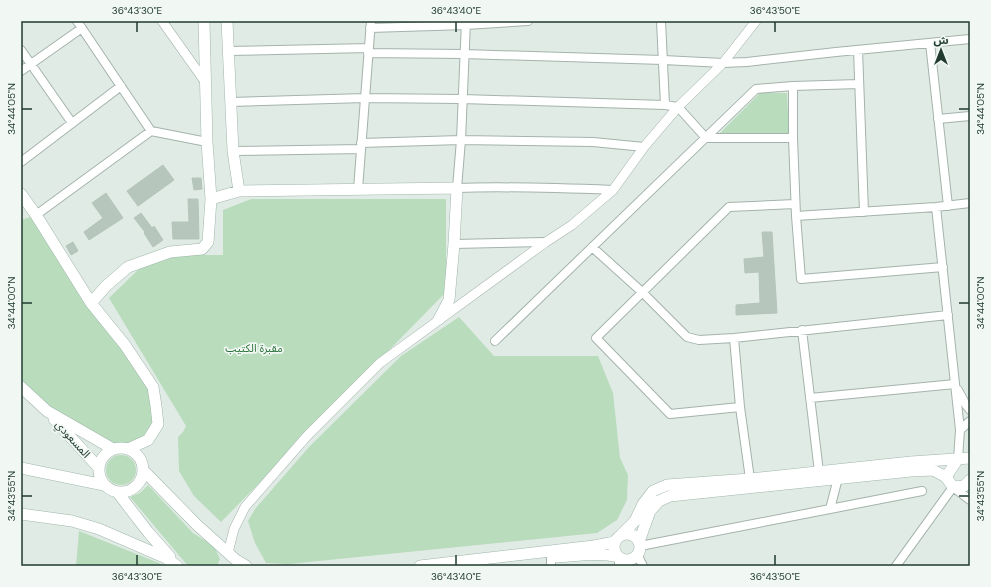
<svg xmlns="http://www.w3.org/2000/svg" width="991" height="587" font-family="'DM Sans','Noto Sans Arabic',sans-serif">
<rect width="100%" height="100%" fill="#e1ebe5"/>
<!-- green -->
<path fill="#b9dcbd" d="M760,93h27l2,41h-70z
M251,199h195v93l-225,230 -27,-26 -15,-25 -1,-34 5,-5 3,-6 -77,-128 30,-29 40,-14h44v-45z
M36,215l117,172 5,37 -10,16 -24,8 -11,1 -92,-62v-167z
M459,317l35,39h104l15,37 7,65 8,17 -1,25 -10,20 -20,13 -308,31 -23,-1 -11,-20 -7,-22 7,-12 54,-62 92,-91z
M106 470a15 15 0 1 1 30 0a15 15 0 1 1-30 0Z
M148,485l45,48 16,10 6,5 5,11 -3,7h-29l-58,-69 10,-4z
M79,531l80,32 4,3h-87z"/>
<!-- building -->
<path fill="#b6c6bd" stroke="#b3c5bb" d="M163,165l11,15 -36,26 -11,-15z
M192,178h9l1,11 -8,1z
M106,193l17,25 -34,22 -5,-8 19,-14 -11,-15z
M188,199h10l1,40h-26l-1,-17h17z
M141,213l11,15 2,-2 9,14 -10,7 -9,-14 1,-1 -11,-14z
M762,232h10l5,81 -41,2v-10l24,-2 -1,-31 -14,1 -1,-14 20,-2z
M73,242l5,9 -7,4 -5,-9z"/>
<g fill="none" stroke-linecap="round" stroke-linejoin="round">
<defs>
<path id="minor" d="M77,21l74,110
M466,21l-5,119 -4,48c52,-2 104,0 156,2
M661,21l4,84
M370,28l96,-3 62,-4
M930,43l18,163
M21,50l51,73
M858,50l6,162
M228,51l141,-3
M368,53l96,1 199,6 60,3 24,-1 89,-10 134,-13
M21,71l61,-43
M793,86v52l3,78 5,63 142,-12
M231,102l134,-4 97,1 203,6 13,2 28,31h87
M938,119l32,-3
M361,143l100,-3 132,2 51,5
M233,151l128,-2
M21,162l100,-76
M358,189l13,-168
M936,207l24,223 -2,29
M36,215l115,-84 56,11
M796,216l140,-9 34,-4
M454,244l92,-2
M592,247l50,45 45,45 12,3 35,-2 214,-23
M802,330l17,142
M734,338l6,69 10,72
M495,341l261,-252 37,-3 66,-2
M958,390l8,15 4,5
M810,398l145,-14
M740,407l-70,7 -74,-76 133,-131 66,-3
M960,430l10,-9
M830,509l92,-18
M640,546l190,-37 8,-31
M637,554l6,12
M551,566v-8
M619,566v-9
M896,566l57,-79 17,13"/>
<path id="tertiary" d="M162,21l44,62
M228,553l6,-24 11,-22 62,-71 73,-73 166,-121 26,-17 41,-35 31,-43 34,-40 45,-44 33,-42"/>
<path id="secondary" d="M204,21l3,121 4,57
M227,21l6,130 6,40
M21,194l15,21 55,88 34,42 28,42 3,19 2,18 -10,16 -20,9
M91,303l15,-17 22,-19 42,-15 32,-3 6,-7 3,-43 28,-8 218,-3 -3,56 -5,56 -10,19
M21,387l26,24 66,38
M54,419l45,49
M99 470a22 22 0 1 1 44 0a22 22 0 1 1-44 0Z
M958,459l-12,18 7,10 11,-1 6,-6
M21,468l83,17
M144,471l53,54 39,35 10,6
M118,493l30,39 22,25
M21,514l51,7 27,8 67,29 11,8
M614 547a13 13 0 1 1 26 0a13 13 0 1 1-26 0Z
M621,535l14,-14 8,-17 10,-13 14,-6 83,-6 161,-17 59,-4
M639,542l11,-31 9,-10 11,-5 241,-25 22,-1 13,7
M556,557c21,-1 42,-5 63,0
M420,566l174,-20 21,-4"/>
</defs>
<!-- minor casing -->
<use href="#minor" stroke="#a4b3ab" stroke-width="10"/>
<!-- tertiary casing -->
<use href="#tertiary" stroke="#a4b3ab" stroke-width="10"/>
<!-- secondary casing -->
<use href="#secondary" stroke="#9fb7ab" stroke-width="12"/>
<!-- minor -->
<use href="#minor" stroke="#fff" stroke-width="8"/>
<!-- tertiary -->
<use href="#tertiary" stroke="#fff" stroke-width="9"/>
<!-- secondary -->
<use href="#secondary" stroke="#fff" stroke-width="11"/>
</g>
<!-- ticks -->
<path fill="none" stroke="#213b30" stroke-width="1.5" d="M137,22v10M456,22v10M775,22v10M22,109h10M959,109h10M22,303h10M959,303h10M22,496h10M959,496h10M137,555v10M456,555v10M775,555v10"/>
<g text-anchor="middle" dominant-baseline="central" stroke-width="3.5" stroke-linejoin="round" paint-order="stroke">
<!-- park labels -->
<g font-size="11" fill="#2c723c" stroke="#f1f8f3">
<text x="254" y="348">مقبرة الكتيب</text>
</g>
<!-- street labels -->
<g font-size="11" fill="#213b30" stroke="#f1f8f3">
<text transform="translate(73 439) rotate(48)">المسعودي</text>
</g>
</g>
<!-- border -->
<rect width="991" height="587" fill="none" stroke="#f1f8f3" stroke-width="44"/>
<!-- north arrow -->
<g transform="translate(941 50)" stroke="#f1f8f3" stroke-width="3" paint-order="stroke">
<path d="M0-3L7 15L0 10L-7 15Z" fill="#213b30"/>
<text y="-6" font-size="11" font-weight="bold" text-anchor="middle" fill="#213b30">ش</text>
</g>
<rect x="22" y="22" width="947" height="543" fill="none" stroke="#213b30" stroke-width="1.5"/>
<g font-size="10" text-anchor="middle" fill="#213b30">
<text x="137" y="14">36°43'30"E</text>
<text x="456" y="14">36°43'40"E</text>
<text x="775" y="14">36°43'50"E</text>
<text transform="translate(11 109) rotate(-90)" y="4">34°44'05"N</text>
<text transform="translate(980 109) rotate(-90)" y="4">34°44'05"N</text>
<text transform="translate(11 303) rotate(-90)" y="4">34°44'00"N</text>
<text transform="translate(980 303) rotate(-90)" y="4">34°44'00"N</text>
<text transform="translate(11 496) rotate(-90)" y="4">34°43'55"N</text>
<text transform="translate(980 496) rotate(-90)" y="4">34°43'55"N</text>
<text x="137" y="580">36°43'30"E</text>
<text x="456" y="580">36°43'40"E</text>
<text x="775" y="580">36°43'50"E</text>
</g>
</svg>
